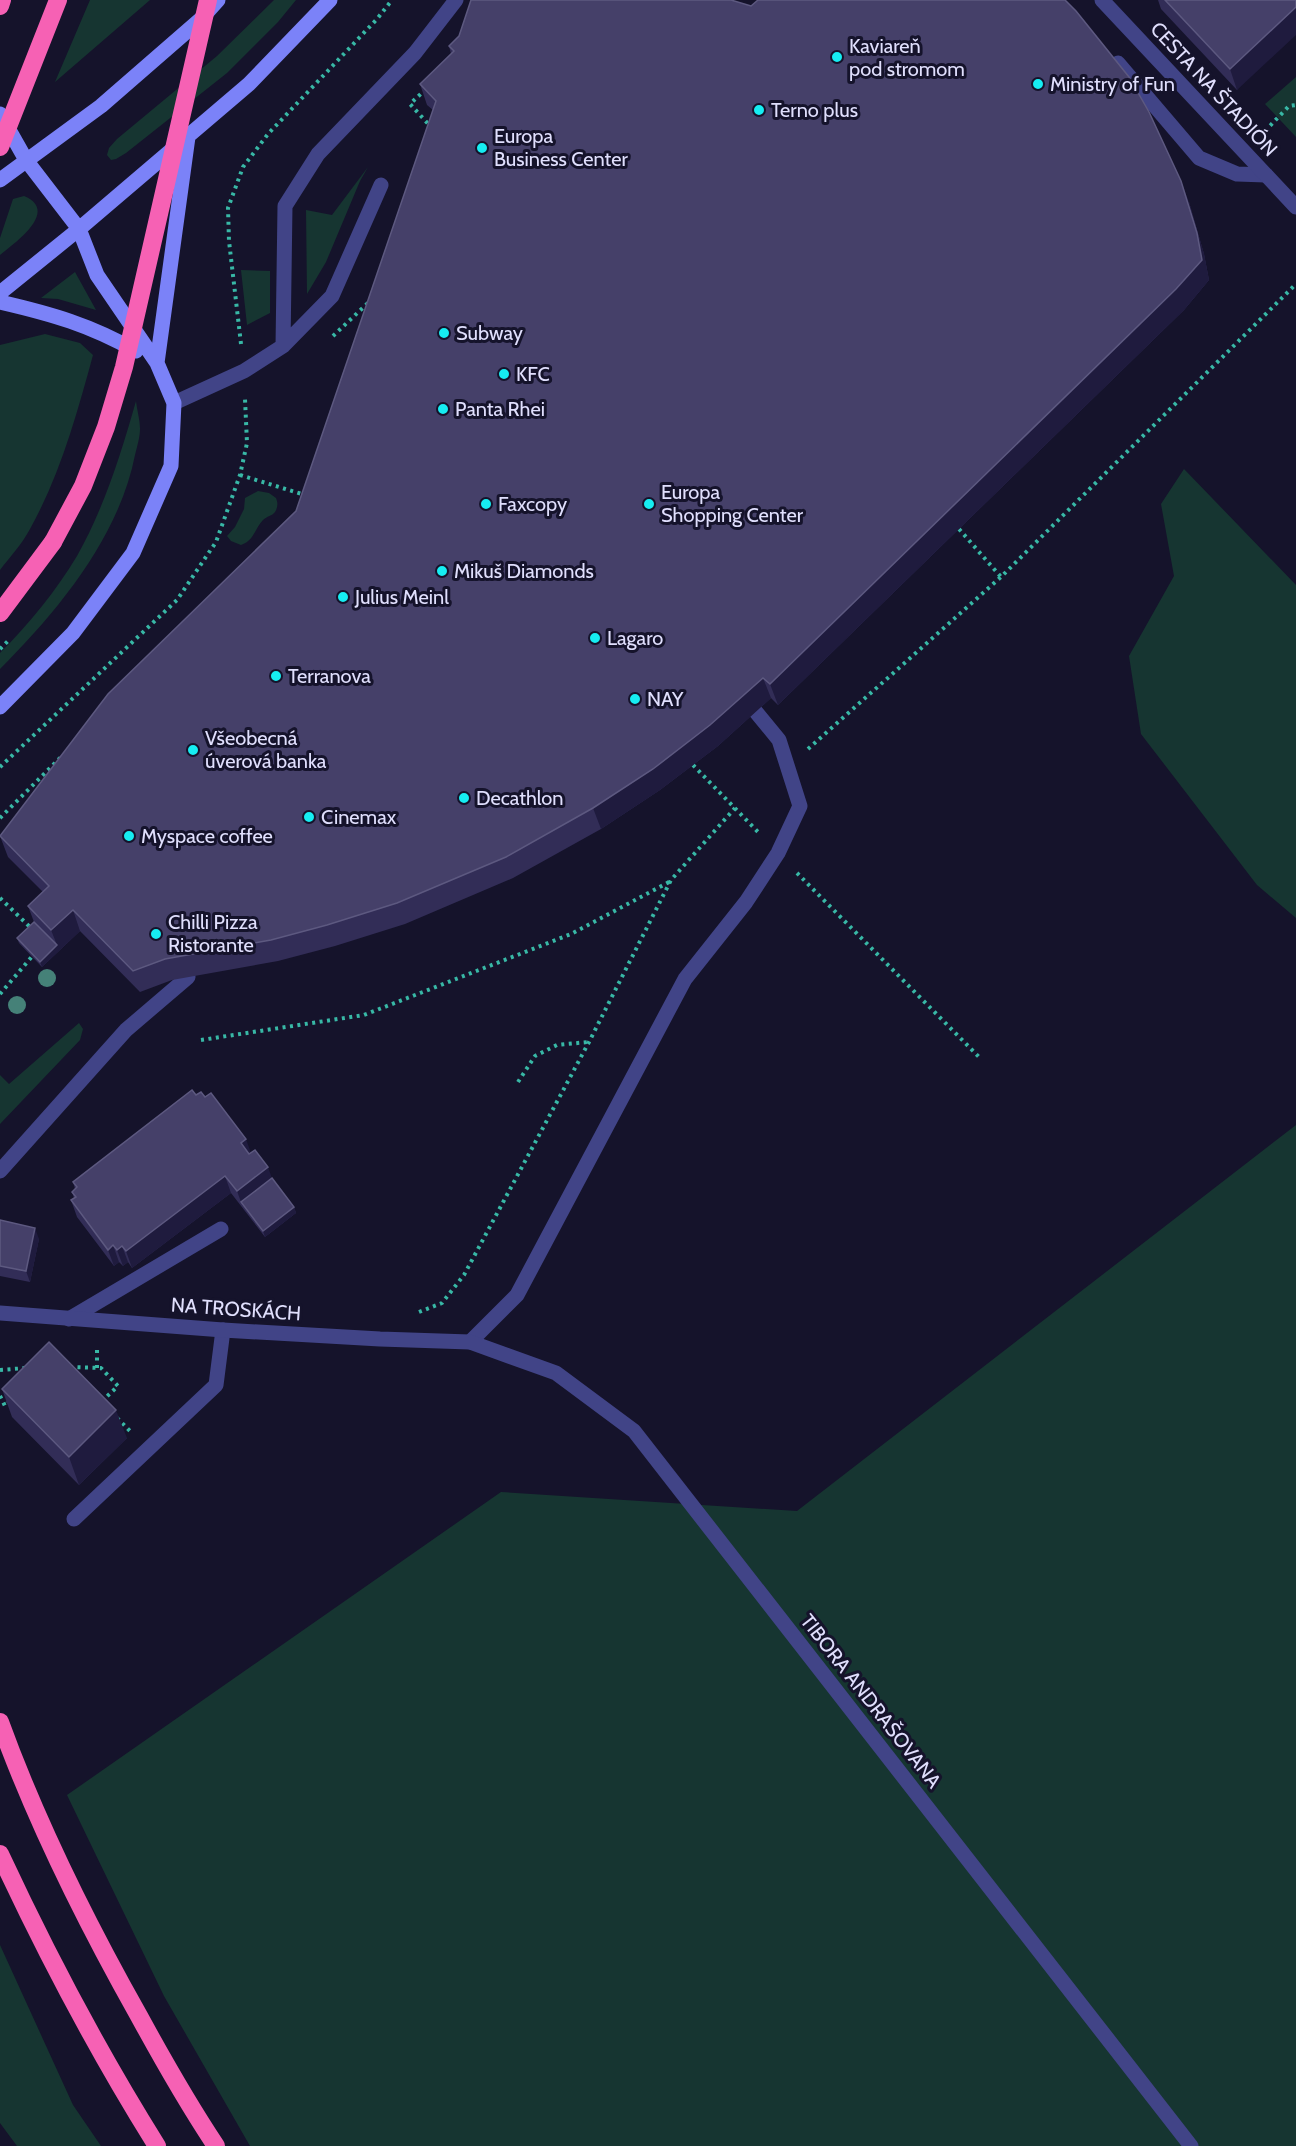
<svg xmlns="http://www.w3.org/2000/svg" width="1296" height="2146" font-family="Cabin,sans-serif">
<rect width="100%" height="100%" fill="#15132b"/>
<!-- green -->
<path fill="#163531" d="M90,0h60l-95,82z
M274,0h22l-18,22 -51,51 -101,80 -10,6 -5,1 -4,-5 2,-7 8,-9 100,-83z
M1296,77v60l-31,-33z
M368,167l-8,14 -34,81 -19,32 -1,-84 26,5z
M24,196c36,15 -9,47 -24,59v-17l13,-39z
M241,270l29,1v42l-23,12z
M75,272l21,38 -38,-11 -17,-1z
M45,334l35,9 13,12c-16,59 -33,120 -63,174 -8,15 -20,28 -30,41v-225z
M136,401c1,9 4,19 4,28 0,8 -3,18 -5,26 -16,82 -77,156 -135,214v-16c29,-29 56,-62 77,-97 27,-48 44,-102 59,-155z
M1184,469l112,116v333l-39,-33 -116,-151 -12,-78 45,-80 -13,-72z
M258,491l11,2 7,5c2,5 2,9 -1,14 -3,4 -8,4 -12,8 -8,8 -9,21 -22,25l-10,-4 -4,-5 8,-9 9,-18 1,-11z
M79,1023l4,6 -3,11 -80,84v-49l9,9z
M1296,1125v1021h-1046l-86,-150 -97,-201 434,-303 296,19z
M0,1945l73,160 28,41h-84l-17,-23z"/>
<g fill="none" stroke-linecap="round" stroke-linejoin="round">
<!-- path -->
<path stroke="#38b8a6" stroke-width="4" stroke-dasharray="3 4.5" stroke-linecap="butt" d="M426,89l-16,15 21,23
M1265,131l24,-25 7,-1
M333,336l36,-34
M241,344l-12,-103 -1,-33 15,-41 25,-33 109,-115 15,-19
M240,475l65,20
M959,529l42,48
M0,649l10,-10
M808,749l193,-172 295,-293
M693,765l66,68
M0,767l177,-167 39,-58 24,-67 7,-32 -2,-44
M0,818l61,-61
M797,873l183,185
M0,898l32,31
M0,994l35,-41
M201,1040l163,-25 207,-81 100,-53
M518,1082l17,-26 22,-11 31,-3
M419,1312l23,-9 22,-28 125,-233 82,-162 64,-72
M97,1350v18
M70,1367l31,1 17,18 -17,16
M0,1370l26,-2
M0,1396l5,10 5,-5
M117,1418l14,14"/>
<!-- lane -->
<path stroke="#414487" stroke-width="15" d="M1118,63l81,95 38,16 29,1
M283,346l2,-140 33,-52 97,-101 41,-53
M174,403l70,-32 39,-25 49,-50 49,-111
M0,1171l126,-141 62,-53
M69,1319l152,-90
M470,1342l47,-47 168,-316 61,-77 32,-49 22,-47 -21,-66 -23,-28
M74,1519l142,-134 7,-55"/>
<!-- street -->
<path stroke="#414487" stroke-width="15" d="M1102,0l194,207
M0,1313l223,17 157,9 90,3 86,31 78,58 557,715"/>
<!-- secondary -->
<path stroke="#7b82f8" stroke-width="15" d="M0,114l26,46 53,69 18,46 60,88 17,40 -3,63 -38,87 -60,80 -73,74
M0,180l101,-74 100,-87 17,-19
M0,293l79,-64 170,-145 81,-84
M0,302c52,12 90,23 136,49
M157,363l31,-226"/>
<!-- highway -->
<path stroke="#f661b4" stroke-width="18" d="M0,6l2,-6
M0,613l53,-71
M0,1722c37,102 86,200 139,294 24,44 49,88 77,130
M0,1854c47,101 98,198 157,292"/>
<!-- highway-bridge -->
<path stroke="#f661b4" stroke-width="18" d="M0,147l58,-147
M53,542l30,-56 23,-59 18,-60 84,-367"/>
</g>
<!-- trees -->
<g fill="#458178">
<circle cx="47" cy="978" r="9"/>
<circle cx="17" cy="1005" r="9"/>
</g>
<!-- wall -->
<path fill="#322d57" d="M1158,0h138l-59,90 -76,-81z
M737,2l452,200 15,52 5,26 -25,30 -406,395 -7,-7 -53,48 -58,44 -59,39 -88,49 -108,46 -70,22 -57,15 -106,19 -32,12 -60,-61 -38,36 -23,-24 -2,-5 17,-16 -6,-16 15,-14 -35,-35 -8,-21 296,-325 137,-401 -6,-5 -7,-21 31,-30 -2,-8z
M251,1153l43,54 2,6 -31,24 -34,-44 -99,75 -4,-6 -5,4 -4,-4 -5,4 -37,-49 -6,-17 3,-2 -2,-6 3,-3 -2,-7z
M0,1220l39,19 -9,43 -30,-6z
M2,1389l125,49 -48,47 -67,-68z"/>
<!-- shaded-wall -->
<path fill="#1f1b3e" d="M1296,7v28l-59,55 -7,-21z
M1181,181l8,21 15,52 5,26 -25,30 -406,395 -8,-21z
M763,678l8,20 -53,48 -58,44 -59,39 -8,-21z
M73,910l7,21 -38,36 -2,-5 17,-17 -6,-15z
M246,1139l6,17 -5,3 -6,-16z
M268,1167l6,17 -33,18 -4,-11z
M225,1176l6,17 -99,75 -6,-17z
M294,1207l2,6 -31,24 -2,-6z
M35,1228l4,11 -9,43 -4,-11z
M113,1245l6,17 -5,4 -6,-16z
M122,1246l6,16 -5,4 -6,-16z
M116,1410l11,28 -48,47 -10,-28z"/>
<!-- building -->
<path fill="#454069" stroke="#5d5980" stroke-width="1.5" d="M471,0h260l20,6 7,-6h307l11,11 53,66 20,35 32,69 16,52 5,27 -26,29 -406,395 -7,-6 -53,47 -57,44 -60,39 -87,49 -109,46 -70,22 -56,15 -106,19 -32,12 -60,-61 -22,20 -23,-24 21,-20 -49,-50 108,-142 188,-183 140,-410 -16,-17 34,-33 -5,-5 10,-10z
M1165,0h131v7l-66,62z
M34,922l23,23 -17,17 -23,-24z
M192,1090l4,5 5,-3 4,5 6,-4 35,46 -5,4 8,11 6,-4 13,17 -31,24 -12,-15 -99,75 -4,-5 -5,4 -4,-5 -5,5 -37,-50 5,-3 -4,-5 5,-5 -4,-5z
M272,1178l22,29 -31,24 -22,-29z
M0,1220l35,8 -9,43 -26,-5z
M49,1342l67,68 -47,47 -67,-68z"/>
<!-- markers -->
<g fill="#16edf2" stroke="#15132b" stroke-width="2">
<circle cx="837" cy="57" r="6"/>
<circle cx="1038" cy="84" r="6"/>
<circle cx="759" cy="110" r="6"/>
<circle cx="482" cy="148" r="6"/>
<circle cx="444" cy="333" r="6"/>
<circle cx="504" cy="374" r="6"/>
<circle cx="443" cy="409" r="6"/>
<circle cx="486" cy="504" r="6"/>
<circle cx="649" cy="504" r="6"/>
<circle cx="442" cy="571" r="6"/>
<circle cx="343" cy="597" r="6"/>
<circle cx="595" cy="638" r="6"/>
<circle cx="276" cy="676" r="6"/>
<circle cx="635" cy="699" r="6"/>
<circle cx="193" cy="750" r="6"/>
<circle cx="464" cy="798" r="6"/>
<circle cx="309" cy="817" r="6"/>
<circle cx="129" cy="836" r="6"/>
<circle cx="156" cy="934" r="6"/>
</g>
<g text-anchor="middle" dominant-baseline="central" stroke-width="6" stroke-linejoin="round" paint-order="stroke">
<!-- poi labels -->
<g font-size="20" fill="#e0dffd" stroke="#15132b" text-anchor="start">
<text x="849" y="46">Kaviareň<tspan x="849" dy="23">pod stromom</tspan></text>
<text x="1050" y="84">Ministry of Fun</text>
<text x="771" y="110">Terno plus</text>
<text x="494" y="136">Europa<tspan x="494" dy="23">Business Center</tspan></text>
<text x="456" y="333">Subway</text>
<text x="516" y="374">KFC</text>
<text x="455" y="409">Panta Rhei</text>
<text x="661" y="492">Europa<tspan x="661" dy="23">Shopping Center</tspan></text>
<text x="498" y="504">Faxcopy</text>
<text x="454" y="571">Mikuš Diamonds</text>
<text x="355" y="597">Julius Meinl</text>
<text x="607" y="638">Lagaro</text>
<text x="288" y="676">Terranova</text>
<text x="647" y="699">NAY</text>
<text x="205" y="738">Všeobecná<tspan x="205" dy="23">úverová banka</tspan></text>
<text x="476" y="798">Decathlon</text>
<text x="321" y="817">Cinemax</text>
<text x="141" y="836">Myspace coffee</text>
<text x="168" y="922">Chilli Pizza<tspan x="168" dy="23">Ristorante</tspan></text>
</g>
<!-- street labels -->
<g font-size="20" fill="#e0dffd" stroke="#15132b">
<text transform="translate(1214 89) rotate(47)">CESTA NA ŠTADIÓN</text>
<text transform="translate(236 1309) rotate(4)">NA TROSKÁCH</text>
<text transform="translate(871 1701) rotate(52)">TIBORA ANDRAŠOVANA</text>
</g>
</g>
</svg>
